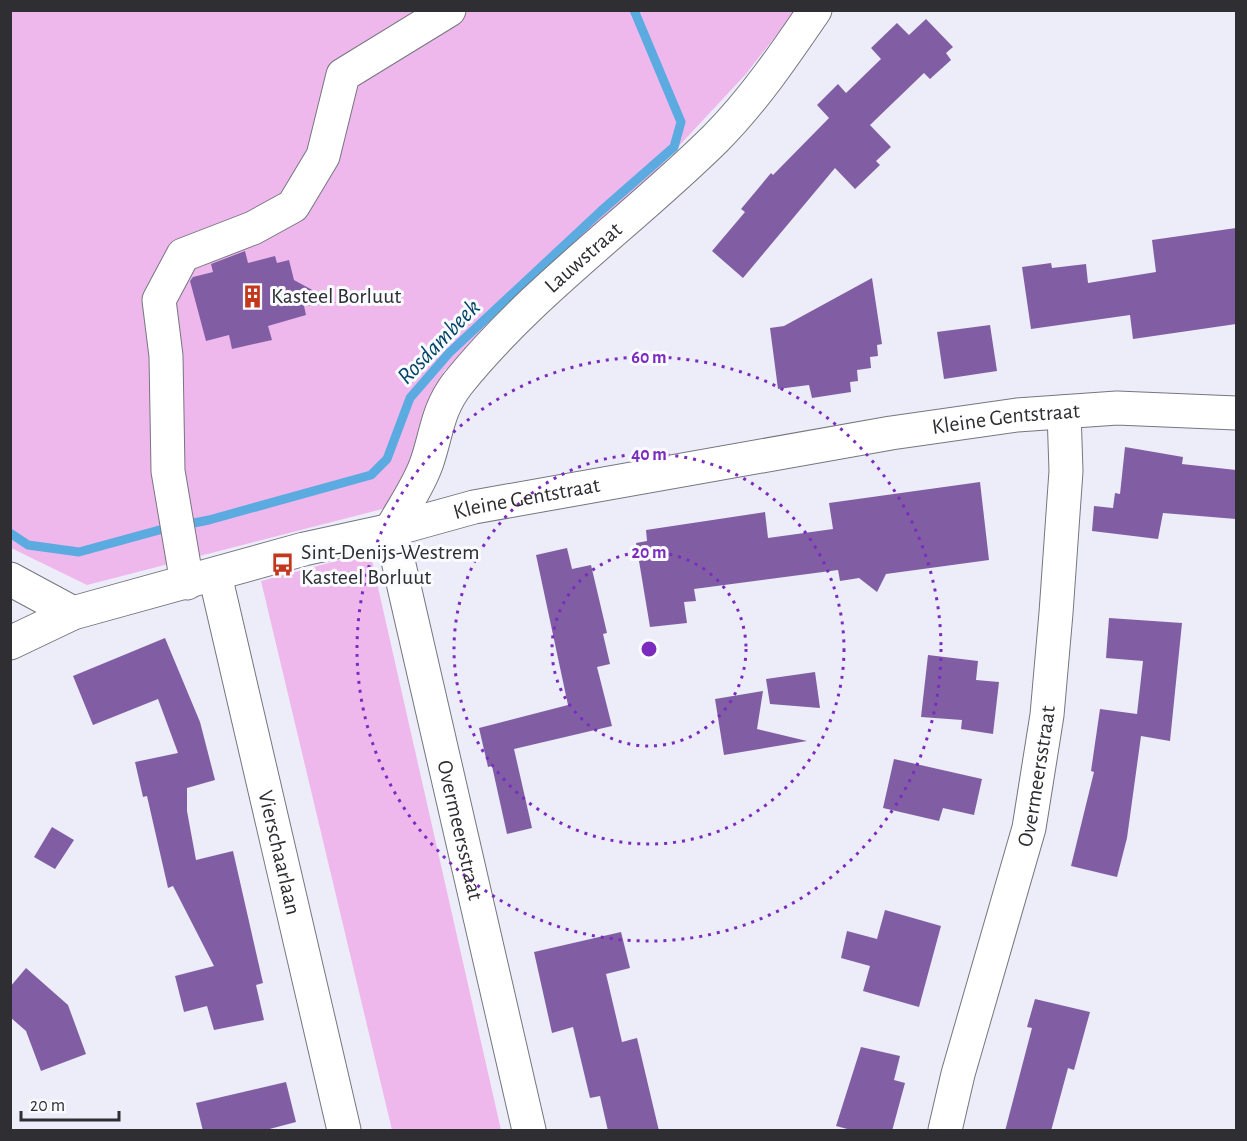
<svg xmlns="http://www.w3.org/2000/svg" width="1247" height="1141" font-family="'Alegreya Sans',sans-serif">
<rect width="100%" height="100%" fill="#ecedf8"/>
<!-- green -->
<path fill="#efb8ed" d="M10,11h785l-49,63 -165,177 -137,120 -46,134 -311,80 -76,-37z
M370,552l131,578h-109l-131,-549z"/>
<g fill="none" stroke-linecap="round" stroke-linejoin="round">
<!-- stream -->
<path stroke="#5babe1" stroke-width="9" d="M10,533l18,12 51,7 84,-23 46,-9 162,-45 16,-16 23,-61 39,-45 152,-142 73,-64 7,-25 -47,-112"/>
</g>
<!-- building -->
<path fill="#815ea4" d="M926,19l27,28 -7,6 5,7 -21,19 -6,-6 -54,52 21,22 -15,14 4,4 -25,24 -20,-21 -92,110 -31,-27 33,-39 -4,-3 30,-36 2,2 56,-57 -12,-13 21,-21 8,9 35,-34 -10,-11 26,-25 12,12z
M1236,228v96l-103,15 -3,-24 -99,14 -9,-62 29,-4 1,5 34,-4 2,19 68,-11 -4,-32z
M245,251l3,12 27,-7 2,7 12,-3 5,20 42,23 -32,3 2,9 -38,11 4,14 -40,9 -3,-14 -23,6 -16,-60 3,-4 20,-5 -2,-8z
M872,278l10,66 -5,1 1,11 -8,1 1,11 -14,2 1,11 -8,1 1,10 -39,6 -3,-13 -31,4 -8,-61 14,-2z
M990,325l7,46 -53,8 -7,-47z
M1125,447l58,10 -1,7 54,6v49l-73,-6 -5,26 -66,-8 2,-25 19,2 2,-15 5,1z
M980,482l9,78 -103,14 -9,18 -18,-14 -19,3 -2,-11 -144,19 2,12 -12,1 3,21 -37,4 -14,-84 11,-2 -1,-11 119,-18 3,26 65,-9 -4,-26z
M567,548l5,21 19,-4 16,68 -4,1 7,30 -13,3 15,59 -98,23 18,79 -25,6 -15,-68 -4,1 -9,-39 89,-23 -32,-150z
M1109,618l73,5 -12,118 -29,-5 -14,102 -10,39 -46,-11 23,-94 -3,-1 9,-62 37,5 6,-53 -37,-3z
M165,638l35,84 15,58 -28,8v23l9,49 37,-9 30,132 -7,2 8,35 -50,10 -7,-24 -23,6 -9,-36 39,-10 -41,-80 -5,2 -21,-92 -4,1 -8,-35 43,-9 -20,-54 -65,26 -20,-49z
M928,655l50,6 -2,19 23,2 -6,52 -32,-5 1,-9 -41,-3z
M815,672l5,36 -50,-4 -4,-25z
M763,691l-6,38 50,12 -83,14 -9,-56z
M894,759l88,20 -8,36 -31,-7 -4,13 -56,-13z
M52,827l22,13 -19,29 -21,-12z
M885,910l56,16 -22,81 -56,-16 7,-25 -29,-8 6,-27 30,8z
M621,932l9,36 -24,6 16,68 15,-4 22,93h-51l-8,-35 -10,2 -17,-71 -21,6 -18,-81z
M26,968l42,37 18,49 -45,17 -15,-40 -16,-14v-30z
M1035,999l55,13 -16,58 -6,-2 -17,63h-46l27,-103 -5,-1z
M861,1047l39,9 -6,24 11,3 -13,48h-37l-19,-5z
M286,1082l10,40 -34,9h-59l-7,-28z"/>
<g fill="none" stroke-linecap="round" stroke-linejoin="round">
<defs>
<g id="minor">
<path id="s1" d="M391,530c11,-21 28,-44 36,-68 10,-29 10,-52 31,-79 74,-92 173,-161 257,-244 38,-38 70,-85 100,-129"/>
<path id="s2" d="M391,530l138,600"/>
<path id="s3" d="M215,575l129,555"/>
<path d="M10,579l63,34"/>
<path d="M187,583l-19,-112 -2,-115 -7,-56 24,-45 70,-27 40,-22 30,-50 20,-81 106,-65"/>
<path id="s4" d="M10,643l63,-30 231,-64 87,-19 83,-23 417,-74 126,-18 100,-7 119,5"/>
<path id="s5" d="M945,1130l13,-56 71,-246 18,-113 9,-102 10,-142 -2,-59"/>
</g>
</defs>
<!-- minor casing -->
<use href="#minor" stroke="#75767f" stroke-width="35"/>
<!-- minor -->
<use href="#minor" stroke="#fff" stroke-width="33"/>
</g>
<!-- distance rings -->
<g fill="none" stroke="#7b2cbf" stroke-width="3" stroke-dasharray="3 6">
<circle cx="649" cy="649" r="97"/>
<circle cx="649" cy="649" r="195"/>
<circle cx="649" cy="649" r="292"/>
</g>
<!-- icons -->
<defs>
<symbol id="building-bare" viewBox="-9 -9 18 18"><path d="M-4-6H4V6H1V3H-1V6H-4ZM-2.5-4.3h1.7v1.8h-1.7ZM.8-4.3h1.7v1.8H.8ZM-2.5-1h1.7V.8h-1.7ZM.8-1h1.7V.8H.8Z" fill="#c3381c" stroke="#fafbff" stroke-width="2.5" paint-order="stroke"/></symbol>
<symbol id="bus-bare" viewBox="-9 -9 18 18"><path d="M-5-6H5V4H4V6H2V4H-2V6H-4V4H-5ZM-3.5-4V0h7V-4ZM-3.5 1.2v1.5H-2V1.2ZM2 1.2v1.5H3.5V1.2Z" fill="#c3381c" stroke="#fafbff" stroke-width="2.5" paint-order="stroke"/></symbol>
</defs>
<g fill-rule="evenodd">
<use href="#building-bare" x="236" y="280" width="33" height="33"/>
<use href="#bus-bare" x="266" y="548" width="33" height="33"/>
</g>
<g text-anchor="middle" dominant-baseline="central" stroke-width="6" stroke-linejoin="round" paint-order="stroke">
<!-- street labels -->
<g font-size="22" fill="#2f2f33" stroke="#fafbff">
<text stroke="none"><textPath href="#s1" startOffset="340">Lauwstraat</textPath></text>
<text stroke="none"><textPath href="#s4" startOffset="1024">Kleine Gentstraat</textPath></text>
<text stroke="none"><textPath href="#s4" startOffset="538">Kleine Gentstraat</textPath></text>
<text stroke="none"><textPath href="#s5" startOffset="366">Overmeersstraat</textPath></text>
<text stroke="none"><textPath href="#s2" startOffset="308">Overmeersstraat</textPath></text>
<text stroke="none"><textPath href="#s3" startOffset="285">Vierschaarlaan</textPath></text>
</g>
<!-- poi labels -->
<g font-size="22" fill="#2f2f33" stroke="#fafbff" text-anchor="start">
<text x="271" y="296">Kasteel Borluut</text>
<text x="301" y="552">Sint-Denijs-Westrem<tspan x="301" dy="25">Kasteel Borluut</tspan></text>
</g>
<!-- water labels -->
<g font-size="24" font-style="italic" fill="#004468" stroke="#fafbff">
<text transform="translate(439 342) rotate(-46)">Rosdambeek</text>
</g>
</g>
<circle cx="649" cy="649" r="9" fill="#7b2cbf" stroke="#fafbff" stroke-width="3"/>
<g font-size="18" text-anchor="middle" font-weight="bold" fill="#7b2cbf" stroke="#fafbff" stroke-width="6" stroke-linejoin="round" paint-order="stroke">
<text x="649" y="363">60 m</text>
<text x="649" y="460">40 m</text>
<text x="649" y="558">20 m</text>
</g>
<!-- border -->
<rect width="1247" height="1141" fill="none" stroke="#2f2f33" stroke-width="24"/>
<!-- scale -->
<path d="M21 1111v9h98v-9" fill="none" stroke="#2f2f33" stroke-width="3"/>
<text x="30" y="1111" font-size="18" fill="#2f2f33" stroke="#fafbff" stroke-width="4.5" paint-order="stroke">20 m</text>
</svg>
